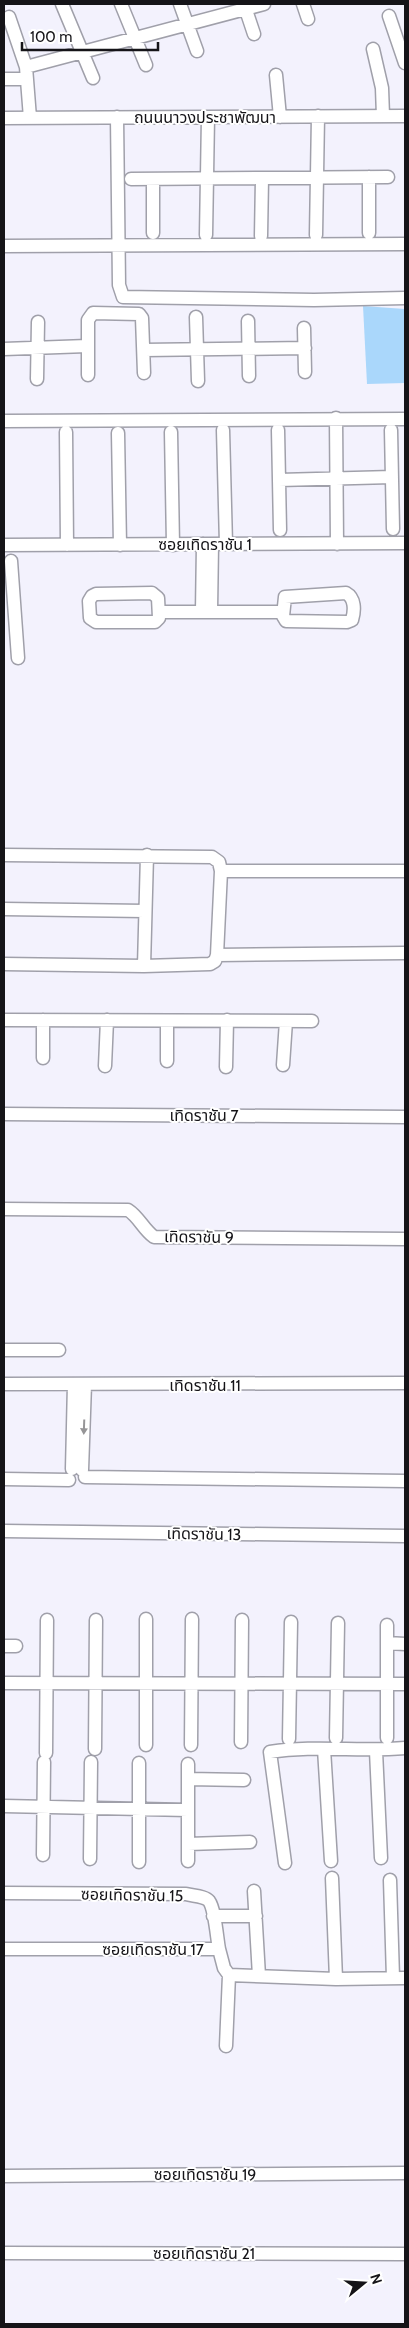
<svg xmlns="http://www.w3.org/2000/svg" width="409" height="2328" font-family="Cabin,'Noto Sans Thai',sans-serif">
<rect width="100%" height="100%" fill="#f3f2fd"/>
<!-- water -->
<path fill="#aad7fb" d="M363,306l42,3v74l-38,1z"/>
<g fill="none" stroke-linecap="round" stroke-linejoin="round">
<defs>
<path id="minor" d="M62,4l31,74
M121,4l25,61
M180,4l17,47
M244,4l10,30
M303,4l5,15
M389,16l16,47
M9,17l17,50 4,51
M373,49l9,39 1,28
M26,67l238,-63
M276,75l4,42
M4,79h23
M117,117l2,168 4,12 191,3 91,-2
M4,118l401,-2
M369,177v56
M131,179l257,-2
M153,233v-54
M206,235l2,-118
M316,235l2,-119
M261,236l1,-58
M4,246l401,-2
M196,317l2,64
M248,321l1,55
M304,328l1,44
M4,349l83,-3
M144,350l161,-2
M88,375v-55l5,-7 46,1 3,4 2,55
M37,379l1,-57
M336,418l1,126
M4,421l401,-2
M223,430l3,114
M278,430l2,100
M391,430l2,99
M66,432l1,113
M171,432l2,113
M118,433l2,112
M279,480l113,-3
M4,545l401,-2
M11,561l7,97
M152,593l6,5 1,20 -4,4h-59l-6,-4 -1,-17 3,-5 4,-2z
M346,593c9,5 9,17 6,27l-5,2 -61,-1 -3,-5 2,-19z
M202,611l1,-67
M211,611l1,-67
M159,612h123
M4,855l208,2 7,5 2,9 -4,84 -2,6 -5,3 -66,2 -140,-2
M221,871h184
M4,909l141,2
M217,955l188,-2
M144,966l3,-111
M4,1020l308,1
M43,1058v-38
M167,1061v-40
M283,1065l3,-44
M105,1066l2,-46
M226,1067l1,-47
M4,1114l401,3
M4,1209l124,1c11,7 15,19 26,27l251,2
M4,1350h55
M4,1384l401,-1
M72,1469l2,-85
M82,1470l3,-86
M85,1477l320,4
M4,1479l65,1
M4,1531l401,5
M146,1619v126
M387,1625v113
M387,1643l18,1
M4,1646h12
M4,1683l401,1
M336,1738l2,-115
M289,1739l2,-117
M241,1742l1,-122
M191,1745l1,-126
M95,1749l1,-129
M324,1749l7,112
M376,1751l5,107
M46,1753l1,-133
M139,1763v99
M188,1779l56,1
M4,1806l184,4
M188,1844l62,-2
M43,1855l1,-93
M90,1859l1,-97
M188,1861v-97
M285,1863l-15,-111c45,-7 90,0 135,-4
M332,1878l4,101
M390,1880l3,98
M254,1891l5,85
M4,1893l182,1c7,2 19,2 23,7 6,8 8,38 10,48
M213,1916h43
M4,1949h215l5,19 5,7 107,4 69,-1
M226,2046l3,-71
M4,2176l401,-3
M4,2253l401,1"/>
</defs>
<!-- minor casing -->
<use href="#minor" stroke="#a0a0aa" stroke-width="15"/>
<!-- minor -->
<use href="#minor" stroke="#fff" stroke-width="12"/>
</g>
<!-- one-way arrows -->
<defs><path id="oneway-solid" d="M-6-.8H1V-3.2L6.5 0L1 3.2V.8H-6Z" transform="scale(1.25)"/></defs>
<use fill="#969597" href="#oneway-solid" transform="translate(84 1427) rotate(92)"/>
<g text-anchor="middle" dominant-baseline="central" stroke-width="4" stroke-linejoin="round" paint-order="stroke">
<!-- street labels -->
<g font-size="16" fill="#151418" stroke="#fff">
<text x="205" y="117">ถนนนาวงประชาพัฒนา</text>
<text x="205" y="544">ซอยเทิดราชัน 1</text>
<text x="204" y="1115">เทิดราชัน 7</text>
<text transform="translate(199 1237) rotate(1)">เทิดราชัน 9</text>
<text x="205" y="1385">เทิดราชัน 11</text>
<text transform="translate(204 1534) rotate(1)">เทิดราชัน 13</text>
<text transform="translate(132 1895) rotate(1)">ซอยเทิดราชัน 15</text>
<text x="153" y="1949">ซอยเทิดราชัน 17</text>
<text x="205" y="2174">ซอยเทิดราชัน 19</text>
<text x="204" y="2253">ซอยเทิดราชัน 21</text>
</g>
</g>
<!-- border -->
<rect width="409" height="2328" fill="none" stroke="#151418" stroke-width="10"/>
<!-- north arrow -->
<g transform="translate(364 2283) rotate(72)" stroke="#ffffff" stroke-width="4" paint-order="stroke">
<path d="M0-4L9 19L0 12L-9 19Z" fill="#151418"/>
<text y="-8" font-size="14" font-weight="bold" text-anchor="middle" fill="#151418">N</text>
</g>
<!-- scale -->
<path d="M22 42v8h136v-8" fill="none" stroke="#151418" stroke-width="2.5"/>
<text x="30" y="42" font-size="15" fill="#151418" stroke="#ffffff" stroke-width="4" paint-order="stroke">100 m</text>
</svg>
